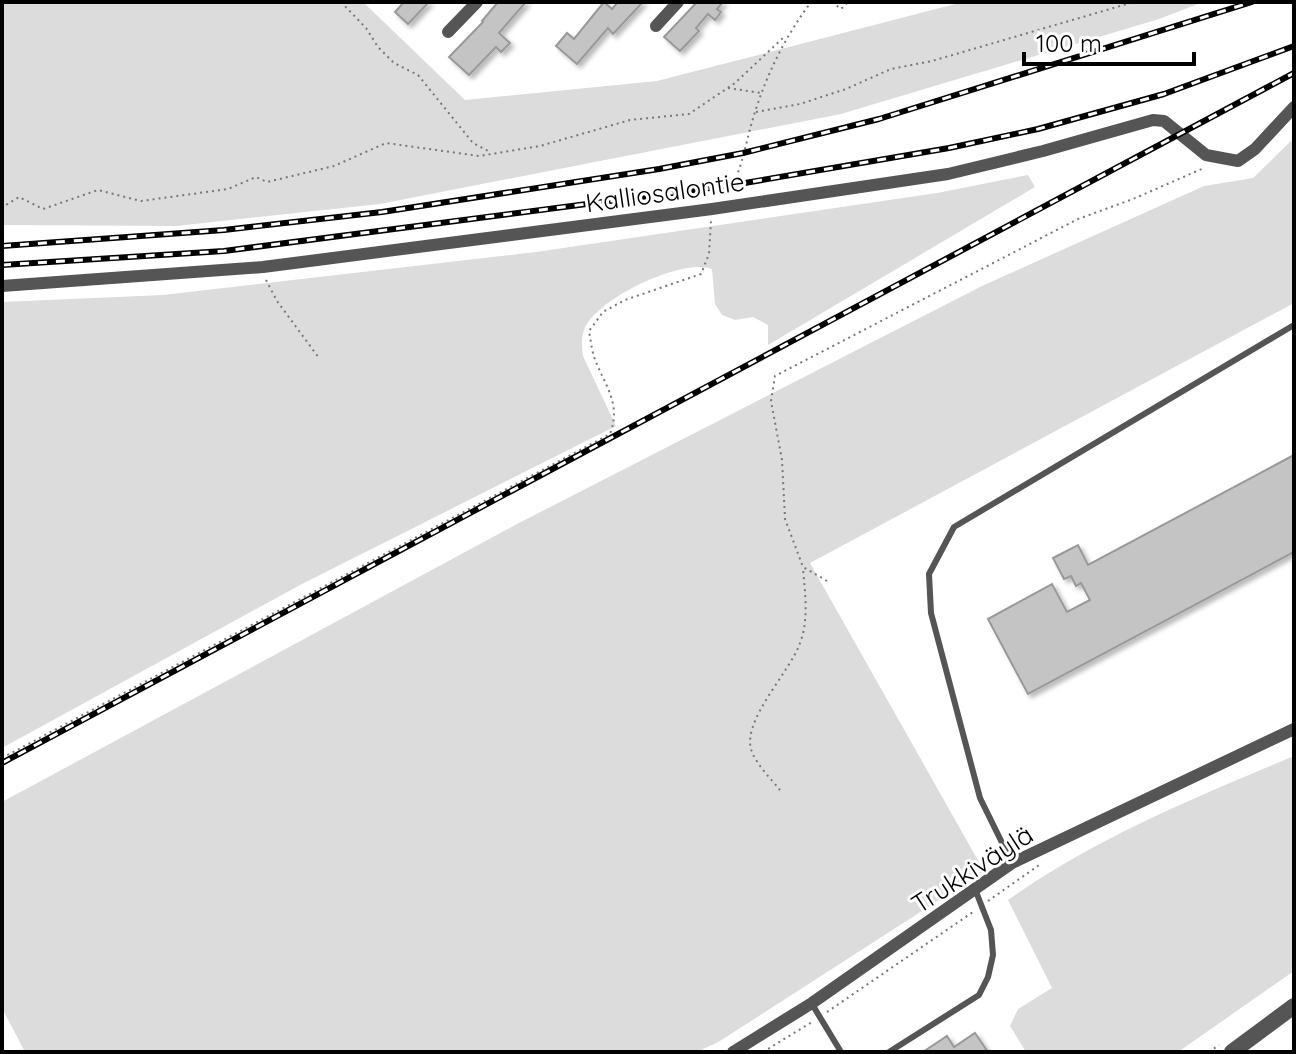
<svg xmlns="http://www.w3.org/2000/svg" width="1296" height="1054" font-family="Quicksand,sans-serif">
<defs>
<filter id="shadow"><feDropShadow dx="3.5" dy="3.5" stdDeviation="2" flood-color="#0004"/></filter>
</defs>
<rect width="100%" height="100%" fill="#fff"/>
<!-- green -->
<path fill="#dcdcdc" d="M2,2h361l102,98 192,-19 306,-79h240l-44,17 -318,95 -461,90 -204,22 -174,-1z
M1294,138v165l-484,260 174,308 -264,170 -23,11h-672l-23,-44v-206l517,-279 463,-237 222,-100 49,-8z
M1028,175l7,12 -267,158v-20l-15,-8 -18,3 -13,-5 -7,-11 -3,-35c-29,-12 -117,30 -128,61 -3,8 -2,18 -1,26l33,70 -316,159 -298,163v-446l161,-7 373,-43 401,-59z
M1294,756v215l-116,81h-152l-16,-26 8,-17 34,-21 -44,-88c89,-63 186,-102 286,-144z"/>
<!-- building -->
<path fill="#c4c4c4" stroke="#999" stroke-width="2" filter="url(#shadow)" d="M404,2h25l-21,22 -13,-12z
M498,2h28l-27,31 11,10 -9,9 -5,-5 -27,28 -20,-18 34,-35 -1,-1z
M604,2l8,7 6,-7h25l-30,32 -5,-6 -31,36 -21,-18 11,-13 7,6z
M697,2h26l-6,7 4,3 -6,8 -7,-6 -12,14 3,3 -19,20 -16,-14z
M1294,455v97l-266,142 -40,-75 64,-35 15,28 23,-12 -9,-17 -5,3 -5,-10 -7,3 -11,-21 25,-13 10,20z
M975,1033l13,19h-65l24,-16 7,11z"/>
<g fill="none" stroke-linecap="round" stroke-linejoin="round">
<!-- path -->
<path stroke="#777" stroke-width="2" stroke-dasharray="2 4" stroke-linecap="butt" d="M341,2l25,26 12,19 16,16 24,12 55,68 17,9
M832,2l9,7 7,-7
M728,88l33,5
M756,112l44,-8 46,-15 45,-20 41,-8 202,-59
M728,194c15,-25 18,-55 27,-82 13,-41 31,-76 56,-110
M2,201l4,4 13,-8 24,12 55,-19 43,11 87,-12 28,-12 11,5 67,-16 52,-23 93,13 61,-10 90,-26 59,-6 46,-31 50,-47
M266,280l11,21 42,57
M827,581l-24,-14 -18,-48 -3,-59 -11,-59 4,-25 303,-157 55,-20 71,-31
M2,758l608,-324c11,-29 -3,-45 -14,-72 -4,-9 -5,-20 -7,-31l14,-19 22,-12 76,-26 8,-20 2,-33
M780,790c-9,-11 -25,-27 -29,-41 -8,-30 39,-77 49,-106 9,-23 5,-50 3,-75
M988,901l54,-38
M827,1012l146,-100
M763,1052l49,-30
M1209,1052l10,-7"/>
<!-- service -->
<path stroke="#555" stroke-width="6" d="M1012,863l-32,-65 -49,-185 -2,-39 25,-47 340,-202
M812,1004l29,48
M889,1052l90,-57 9,-18 5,-22 -2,-25 -16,-41"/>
<!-- minor -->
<path stroke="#555" stroke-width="12" d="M656,26l22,-24
M448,32l29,-30
M2,286l261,-19 449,-58 236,-35 95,-23 110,-31 11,1 42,34 32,6 17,-12 39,-42
M733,1052l79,-49 200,-140 282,-134"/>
<!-- tertiary -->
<path stroke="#555" stroke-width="16" d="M1232,1052l62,-46"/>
<defs>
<path id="rail" d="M2,246l222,-16 158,-18 277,-43 84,-16 136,-34 373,-117
M2,265l222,-14 509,-66 216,-37 89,-19 126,-35 130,-48
M2,763l1292,-690"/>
</defs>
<!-- rail casing -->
<use href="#rail" stroke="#000" stroke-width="6"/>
<!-- rail -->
<use href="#rail" stroke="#fff" stroke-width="3" stroke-dasharray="9" stroke-linecap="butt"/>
</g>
<g text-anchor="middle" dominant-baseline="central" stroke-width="6" stroke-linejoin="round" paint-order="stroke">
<!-- street labels -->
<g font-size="26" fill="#000" stroke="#fff">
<text transform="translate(665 192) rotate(-8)">Kalliosalontie</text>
<text transform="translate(972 869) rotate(-33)">Trukkiväylä</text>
</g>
</g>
<!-- border -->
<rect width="1296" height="1054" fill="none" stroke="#000000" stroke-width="8"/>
<!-- scale -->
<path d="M1024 52v12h170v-12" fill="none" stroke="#000000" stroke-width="4"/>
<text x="1036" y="52" font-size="24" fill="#000000" stroke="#ffffff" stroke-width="6" paint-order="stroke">100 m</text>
</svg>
